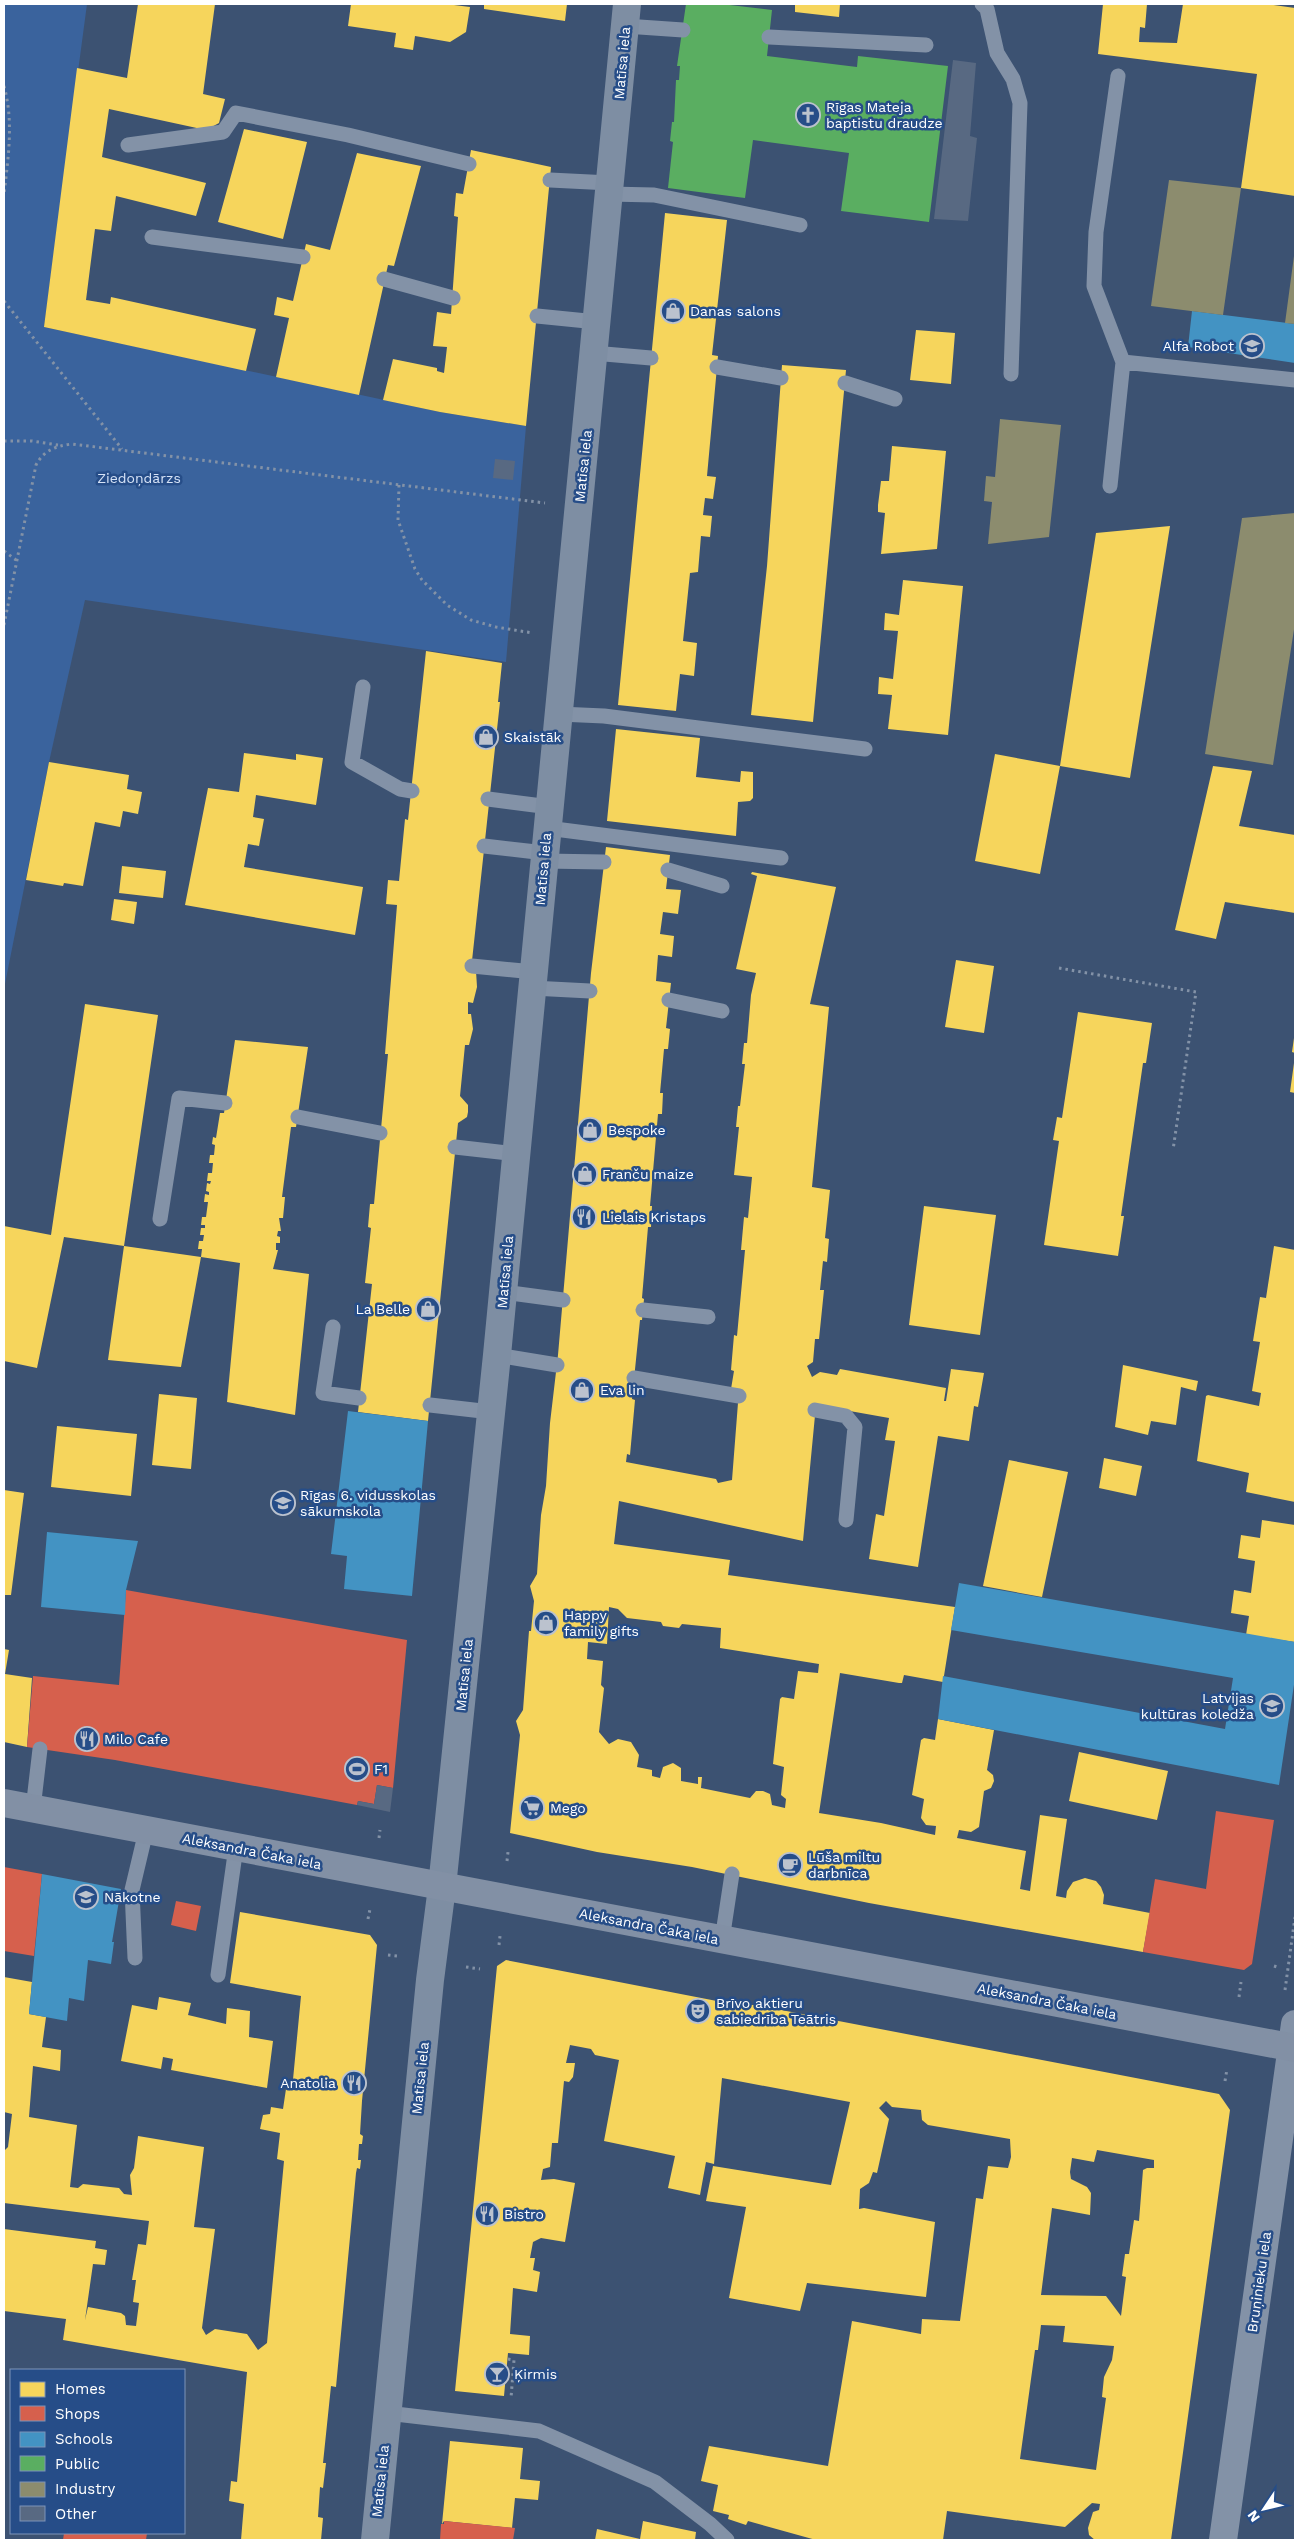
<svg xmlns="http://www.w3.org/2000/svg" width="1299" height="2544" font-family="'Work Sans',sans-serif">
<rect width="100%" height="100%" fill="#3c5272"/>
<!-- green -->
<path fill="#3a639d" d="M4,4h83l-43,323 396,85 86,14 -20,236 -421,-62 -36,162 -45,227z"/>
<!-- homes -->
<path fill="#f6d55c" fill-rule="evenodd" d="M138,4h77l-12,90 22,5 -6,24 -13,7 -97,-21 -7,48 104,26 -10,33 -80,-20 -5,35 -16,-2 -9,71 24,4 1,-7 145,32 -10,42 -202,-44 33,-259 50,10z
M351,4h95l24,3 -4,25 -16,10 -35,-6 -2,14 -19,-3 2,-14 -48,-7z
M484,4h83l-2,17 -81,-12z
M795,4h45l-1,13 -44,-5z
M1103,4h44l-2,24 -5,-1 -1,15 38,1 6,-39h83l29,4v188l-54,-8 16,-114 -159,-20z
M244,129l63,13 -24,97 -65,-17z
M471,150l80,17 -25,259 -86,-14 -57,-12 10,-41 44,9v3l7,2 3,-26 -14,-1 4,-34 14,2 7,-97 -4,-1 2,-23 7,1z
M357,153l64,13 -27,100 -6,-1 -29,130 -83,-18 13,-59 -15,-3 3,-18 16,4 13,-57 24,6z
M665,213l62,7 -15,135 6,1 -11,120 9,1 -3,22 -8,-1 -2,17 9,1 -2,21 -9,-1 -3,36 -8,1 -7,68 14,2 -3,33 -14,-2 -4,37 -58,-6z
M916,330l39,3 -4,51 -41,-4z
M782,365l64,5 -33,352 -62,-7 16,-149z
M892,446l54,5 -9,98 -56,5 4,-41 -7,-1v-7l3,-24h8z
M1170,526l-40,252 -70,-12 36,-233z
M903,580l60,6 -15,149 -60,-6 4,-34 -14,-1 1,-17 14,2 5,-48 -14,-1 1,-17 14,2z
M426,651l76,12 -4,39h2l-1,9 -28,259 5,1 1,16 -4,16 -5,-1v12h3l2,15 -4,16h-4l-5,51 8,9v7l-1,5 -9,6 -30,298 -70,-9 14,-128 -7,-1 6,-55 -3,-1 2,-23h4l14,-150h-3l12,-149 -11,-1 2,-24 11,1 6,-62 3,1z
M616,729l84,9 -4,39 44,5 1,-11 12,1v26l-3,3 -12,1 -2,34 -129,-15z
M244,753l52,7v-6l27,4 -7,47 -60,-10 -3,22 11,2 -5,27 -11,-2 -4,23 119,20 -8,48 -170,-30 23,-117 31,4z
M995,754l65,12 -20,108 -65,-13z
M49,762l80,13 -2,14 15,3 -4,22 -15,-3 -3,16 -25,-5 -12,64 -19,-3 -1,3 -37,-6z
M1213,766l39,5 -13,55 56,9v78l-70,-11 -9,37 -41,-9z
M606,847l64,8 -4,34 15,1 -3,24 -15,-2 -3,22 14,2 -2,21 -14,-2 -2,26 15,2 -5,45 4,1 -2,20h-4l-4,44h3l-1,21h-4l-8,92h2l-1,21h-3l-6,71 2,1 -2,21h-2l-8,79 3,1 -5,55 -3,-1 -1,8 90,17 2,4 14,-3 7,-90 -8,-1 3,-18 -3,-1 3,-35 3,1 8,-86h-4l3,-33 4,1 4,-41 -18,-2 5,-48h-3l2,-21h2l5,-42h-3l2,-21h3l4,-48 5,-22 -20,-4 21,-93 -6,-2 1,-2 84,15 -26,117 19,3 -17,180 18,3 -5,48 4,1 -2,23 -4,-1 -3,29h4l-5,49h-4l-2,23 -6,4 5,11 8,-5 17,3 3,-6 106,19 -2,13h2l5,-32 33,4 -6,34 -4,-1 -5,35 -31,-5 -20,131 -49,-8 7,-45 8,2 11,-75 -10,-1 4,-22 -73,-13 -13,136 -184,-40 -5,43 116,16 -2,15 227,32 -12,75 -39,-7 -2,8h-3l-59,-10 -21,140 62,10 54,12 1,-9 -10,-1 -5,-7 3,-19 -12,-4 9,-55 3,-2 11,2 3,-21 56,11 -7,40 6,5 1,6 -3,7 -7,3 -5,36 -8,5 -12,-2 -2,8 69,13 -6,38 10,2 10,-76 27,4 -11,77 10,2 1,-7 6,-9 12,-4 11,3 5,6 3,8 -1,9 47,9 -7,39 -274,-49 -177,-36 -95,-15 -87,-19 10,-98 -4,-14 7,-11 6,-79h2l3,-30 -4,-15 7,-12 4,-59 5,-29 4,-63 8,-68 33,-382zM609,1607l9,2 9,9 34,4 2,4 16,2 3,-4 39,4 -1,20 99,16 -1,9 -20,-2 -4,28 -12,-2 -2,2 -7,65 11,3 -3,28 5,4 -1,9 -13,-3 -2,-11 -7,-3h-7l-6,7 -49,-10 1,-11h-4v7l-17,-3v-13l-8,-5 -10,4 -3,11 -8,-2v-6l-15,-3 2,-12 -8,-13 -13,-3 -9,5 -10,-12 5,-44 -3,-3 2,-24 -16,-2 1,-17 19,2z
M122,866l44,5 -3,27 -44,-5z
M114,899l23,3 -3,22 -23,-4z
M956,960l38,6 -10,67 -39,-6z
M85,1004l73,11 -34,231 77,11 1,-8h-4l1,-8h4l1,-6h-4l1,-7h4v-3h-4l1,-8h4l2,-15h-4l1,-8 4,1v-3l-3,-1 1,-8 3,1 1,-3h-4l1,-8h4l1,-10h-4l1,-8h4l1,-10 -3,-1 1,-7 3,1 4,-25h4l11,-73 73,7 -12,80h-5l-9,70h3l-2,21h-4l2,13h-3l-1,5 3,1v6h-4v7h2l-5,19 36,5 -14,141 -68,-13 13,-139 -39,-6 -20,110 -73,-7 16,-114 -60,-9 -27,131 -33,-7v-135l47,9z
M1078,1012l74,11 -6,40h-3l-22,153h3l-6,40 -74,-11 15,-104 -6,-1 4,-23 5,1z
M1294,1038h1v15l-3,-1z
M1294,1063h1v30l-5,-1z
M924,1206l72,9 -16,120 -71,-10z
M1274,1246l21,4v252l-49,-10 3,-19 -52,-12 9,-65 2,-1 51,11 2,-13 -9,-2 8,-49 -7,-1 7,-44 6,1z
M1123,1365l75,16 -2,10 -15,-4 -5,38 -25,-4 -3,14 -33,-8z
M159,1394l38,4 -6,71 -39,-4z
M57,1426l80,8 -6,62 -80,-9z
M1104,1458l38,8 -6,30 -37,-8z
M1009,1460l59,12 -26,125 -59,-11z
M4,1490l20,3 -13,102h-7z
M1262,1520l33,5v117l-49,-7 3,-19 -18,-3 3,-23 17,3 4,-32 -17,-3 3,-23 19,3z
M4,1649l5,1 -4,24 27,4 -5,69 -23,-5z
M1079,1752l89,19 -11,49 -88,-19z
M240,1912l130,23 7,10 -15,156 -2,33 3,2 -1,8h-3l-1,16h3l-1,9 -3,-1 -1,5 -20,214 -5,-1 -8,77h3l-3,25 -3,-1 -2,30 5,1 -2,22h-80l3,-36 -15,-3 2,-20 6,1 10,-110 -184,-32 3,-21 -62,-8v-82l92,12 -1,7 12,2 -2,15 -12,-1 -8,56 3,-13 33,6 4,3 1,9 10,1 3,-23 -6,-1 3,-22h-4l6,-36 8,1 3,-24 -145,-18v-52l4,-4 4,-33 -8,-2v-135l28,5 -3,32 17,3 -4,30 19,3 -1,21 -27,-5 -4,51 48,8 -7,62 8,1 5,-4 36,4 5,6 8,1 -2,-20 4,-7 4,-32 66,11 -10,80 21,2 -13,99 4,7 9,-6 32,5 11,16 9,-7 17,-182 -7,-2 3,-26 -20,-4 3,-14 7,-1 1,-7 12,2 3,-20 6,1 9,-94 -71,-13z
M506,1960l216,42 8,-1 46,8 443,85 11,16 -59,430h-76l-6,-5 -1,-7 5,-16 6,-2 1,-6 -8,-1 -27,24 -118,-16 -4,29h-127l-68,-19 -2,4 -18,-6 1,-4 -16,-4 5,-26 -17,-4 8,-35 119,20 24,-145 69,13 1,-15 38,2 16,-123 7,1 5,-33 20,2 3,-11 -1,-18 -82,-14 -6,-5 -1,-10 -29,-3 -6,-6 -7,7 10,11 -12,54 -4,-1 -4,11 -9,6 -1,20 5,-1 71,14 -9,75 -119,-14 -7,28 -71,-13 17,-91 -40,-6 7,-35 118,19 19,-83 -128,-24 -8,86 -8,-2 -6,33 -32,-7 7,-32 -71,-15 15,-81 -24,-5 -4,-6 -21,-4 -4,18h9l-2,14 -4,5 -5,-1 -6,62h-6l-2,24 -7,2 -2,11 13,-1 21,4 -10,59 -24,-4 -8,4 -3,16h5l-2,12 7,2 -3,20 -24,-4 -3,46 20,2 -1,19 -21,-2 -4,43 -49,-5 42,-425zM1097,2150l57,10v8h-7l-4,2 -4,51 -5,-1 -5,34h-4l-3,22 4,1 -5,39 -15,-20 -65,-1 11,-87 38,7 1,-22 -4,-6 -16,-8 -1,-7 2,-14 22,4zM1041,2325l24,1 -2,16 51,4 -2,14 -8,17 -2,20 4,1 -10,72 -76,-11 15,-109h3z
M159,1997l32,6 -3,12 38,9 1,-16 23,3 -1,26 24,4 -6,47 -96,-18 2,-11 -10,-2 -2,12 -40,-8 11,-56 25,5z
M450,2441l73,7 -3,31 20,2 -2,19 -23,-2 -3,30 -68,-7 -2,3z
M643,2521l53,11 -1,8h-100l2,-11 43,10z"/>
<!-- shops -->
<path fill="#d6604d" d="M126,1590l281,50 -14,148 -16,-3 -3,19 -16,-3 -1,4 -242,-45 -88,-13 6,-71 86,9z
M1216,1811l58,9 -22,144 -8,6 -101,-18 12,-73 51,10z
M4,1867l38,7 -8,82 -30,-5z
M176,1901l25,5 -5,25 -25,-6z
M444,2521l71,7 -2,12h-73l1,-16h3z
M64,2533h83l-1,7h-83z"/>
<!-- schools -->
<path fill="#4393c3" d="M1192,311l103,13v39l-107,-16z
M348,1411l80,10 -16,175 -68,-7 3,-33 -16,-2z
M47,1532l91,9 -12,49 -1,25 -84,-8z
M959,1583l336,59v36l-16,107 -341,-66 5,-43 282,53 8,-51 -282,-48z
M42,1874l79,15 -9,53h2l-3,22 -23,-4 -4,41 -15,-3 -2,23 -38,-7z"/>
<!-- public -->
<path fill="#5aae61" d="M686,4h35l51,6 -5,46 90,11 1,-11 90,10 -19,156 -88,-11 8,-58 -96,-13 -8,58 -77,-10 5,-46 -3,-1 2,-19h2l2,-42h3l1,-14h-3z"/>
<!-- industry -->
<path fill="#8c8c6e" d="M1169,180l72,8 -18,127 -72,-9z
M1294,256l1,1v67l-10,-1z
M1000,419l61,6 -12,112 -61,7 4,-42 -8,-1 2,-25 9,1z
M1295,513v110l-22,142 -68,-11 37,-236z"/>
<!-- building -->
<path fill="#586982" d="M953,60l23,3 -6,73 7,2 -9,83 -34,-2z
M495,459l20,2 -2,19 -20,-2z
M377,1785l16,3 -3,24 -33,-7 1,-4 16,3z"/>
<g fill="none" stroke-linecap="round" stroke-linejoin="round">
<!-- path -->
<path stroke="#8392a7" stroke-width="3" stroke-dasharray="2.5 4" stroke-linecap="butt" d="M4,86c10,36 4,72 0,109
M4,301l118,148
M4,441h28l26,4
M399,485l-1,35 17,49 7,11 25,25 24,15 25,7 37,6
M4,551l12,9
M4,625l32,-160c8,-15 20,-19 36,-21l473,59
M1059,968l137,24 -23,158
M379,1838l1,-8
M507,1861l1,-9
M368,1919l2,-10
M499,1945l1,-9
M388,1955l9,1
M1274,1966l6,2
M466,1967l14,2
M1285,1990l10,-73
M1239,1997l2,-15
M1225,2081l2,-12
M508,2359l6,1 -3,38"/>
<!-- lane -->
<path stroke="#8392a7" stroke-width="15" d="M982,4l5,5 10,44 16,26 7,24 -9,271
M625,26l58,4
M769,37l157,8
M1118,76l-22,156 -2,54 29,76
M128,145l95,-13 13,-19 112,22 121,29
M550,180l60,3
M609,194l45,1 146,30
M152,237l151,20
M384,279l69,19
M537,316l60,6
M593,353l58,5
M717,367l64,11
M845,383l50,16
M1110,486l13,-124 172,18
M363,687l-11,75 48,27 12,2
M559,714l45,2 261,33
M488,799l62,8
M547,828l234,30
M484,846l61,7
M544,861l60,1
M668,870l54,16
M472,966l62,6
M532,988l58,3
M669,1000l53,11
M298,1117l82,16
M455,1147l61,7
M160,1219l19,-121 46,5
M503,1292l60,8
M643,1310l65,7
M333,1327l-10,66 36,5
M497,1355l60,10
M634,1378l105,18
M430,1405l61,7
M815,1410l31,6 9,11 -9,93
M33,1809l7,-60
M722,1940l10,-66
M135,1958l-3,-68 14,-59
M218,1975l18,-128
M387,2413l152,18 116,51 55,42 17,16"/>
<!-- street -->
<path stroke="#8392a7" stroke-width="28" d="M1223,2540l72,-516"/>
<!-- secondary -->
<path stroke="#7e8ea3" stroke-width="28" d="M375,2540l55,-560 12,-93 55,-532 130,-1351"/>
<!-- primary -->
<path stroke="#8290a5" stroke-width="28" d="M4,1803l1291,245"/>
</g>
<!-- icons -->
<defs>
<symbol id="church-ring" viewBox="-11 -11 22 22"><circle r="9.5" fill="#264d88" stroke="#bbc2ce" stroke-width="1.5"/><path d="M-1.2-6h2.4v3.5h3.3v2.4h-3.3V6h-2.4V-.1h-3.3v-2.4h3.3Z" fill="#bbc2ce"/></symbol>
<symbol id="shop-ring" viewBox="-11 -11 22 22"><circle r="9.5" fill="#264d88" stroke="#bbc2ce" stroke-width="1.5"/><path d="M-5-2.5h2.3a2.7 3.5 0 0 1 5.4 0H5L5.5 6h-11ZM-1.5-2.5h3a1.5 2.3 0 0 0-3 0Z" fill="#bbc2ce"/></symbol>
<symbol id="school-ring" viewBox="-11 -11 22 22"><circle r="9.5" fill="#264d88" stroke="#bbc2ce" stroke-width="1.5"/><path d="M0-5L7-2L0 1L-7-2ZM-4 1L0 2.5L4 1V4Q0 6-4 4Z" fill="#bbc2ce"/></symbol>
<symbol id="restaurant-ring" viewBox="-11 -11 22 22"><circle r="9.5" fill="#264d88" stroke="#bbc2ce" stroke-width="1.5"/><path d="M-5-6h1v4h1v-4h1v4h1v-4h1v5L-1.5 .5V6h-2V.5L-5-1ZM5-6V6H3V1.5H1.5Q1.5-4 5-6Z" fill="#bbc2ce"/></symbol>
<symbol id="university-ring" viewBox="-11 -11 22 22"><circle r="9.5" fill="#264d88" stroke="#bbc2ce" stroke-width="1.5"/><path d="M0-5L7-2L0 1L-7-2ZM-4 1L0 2.5L4 1V4Q0 6-4 4Z" fill="#bbc2ce"/></symbol>
<symbol id="stadium-ring" viewBox="-11 -11 22 22"><circle r="9.5" fill="#264d88" stroke="#bbc2ce" stroke-width="1.5"/><path d="M0-5a6.5 5 0 1 0 0 10a6.5 5 0 1 0 0-10ZM-3.5-1.8h7v3.6h-7Z" fill="#bbc2ce"/></symbol>
<symbol id="supermarket-ring" viewBox="-11 -11 22 22"><circle r="9.5" fill="#264d88" stroke="#bbc2ce" stroke-width="1.5"/><path d="M-6-5.5h2.5l.6 2H6L4.5 2H-2.5L-4.4-4H-6ZM-1.5 3.2a1.3 1.3 0 1 0 .1 0ZM3 3.2a1.3 1.3 0 1 0 .1 0Z" fill="#bbc2ce"/></symbol>
<symbol id="cafe-ring" viewBox="-11 -11 22 22"><circle r="9.5" fill="#264d88" stroke="#bbc2ce" stroke-width="1.5"/><path d="M-5.5-4.5H6V0H3Q3 3.5 0 3.5H-2.5Q-5.5 3.5-5.5 0ZM3-3.2v2h1.7v-2ZM-6 4.5H4V6H-6Z" fill="#bbc2ce"/></symbol>
<symbol id="theatre-ring" viewBox="-11 -11 22 22"><circle r="9.5" fill="#264d88" stroke="#bbc2ce" stroke-width="1.5"/><path d="M-5-5.5Q0-4 5-5.5V0Q5 5 0 6Q-5 5-5 0ZM-3.3-2.5H-1v1.5H-3.3ZM1-2.5H3.3v1.5H1ZM-2.8 1Q0 5.5 2.8 1Z" fill="#bbc2ce"/></symbol>
<symbol id="bar-ring" viewBox="-11 -11 22 22"><circle r="9.5" fill="#264d88" stroke="#bbc2ce" stroke-width="1.5"/><path d="M-6-5H6L.8 .8V4.5H3.5V6h-7V4.5H-.8V.8Z" fill="#bbc2ce"/></symbol>
</defs>
<g fill-rule="evenodd">
<use href="#church-ring" x="794" y="101" width="28" height="28"/>
<use href="#shop-ring" x="659" y="297" width="28" height="28"/>
<use href="#school-ring" x="1238" y="332" width="28" height="28"/>
<use href="#shop-ring" x="472" y="723" width="28" height="28"/>
<use href="#shop-ring" x="576" y="1116" width="28" height="28"/>
<use href="#shop-ring" x="571" y="1160" width="28" height="28"/>
<use href="#restaurant-ring" x="570" y="1203" width="28" height="28"/>
<use href="#shop-ring" x="414" y="1295" width="28" height="28"/>
<use href="#shop-ring" x="568" y="1376" width="28" height="28"/>
<use href="#school-ring" x="269" y="1489" width="28" height="28"/>
<use href="#shop-ring" x="532" y="1609" width="28" height="28"/>
<use href="#university-ring" x="1258" y="1692" width="28" height="28"/>
<use href="#restaurant-ring" x="73" y="1725" width="28" height="28"/>
<use href="#stadium-ring" x="343" y="1755" width="28" height="28"/>
<use href="#supermarket-ring" x="518" y="1794" width="28" height="28"/>
<use href="#cafe-ring" x="776" y="1851" width="28" height="28"/>
<use href="#school-ring" x="72" y="1883" width="28" height="28"/>
<use href="#theatre-ring" x="684" y="1997" width="28" height="28"/>
<use href="#restaurant-ring" x="340" y="2069" width="28" height="28"/>
<use href="#restaurant-ring" x="473" y="2200" width="28" height="28"/>
<use href="#bar-ring" x="483" y="2360" width="28" height="28"/>
</g>
<g text-anchor="middle" dominant-baseline="central" stroke-width="5" stroke-linejoin="round" paint-order="stroke">
<!-- street labels -->
<g font-size="14" fill="#fff" stroke="#264d88">
<text transform="translate(622 63) rotate(-85)">Matīsa iela</text>
<text transform="translate(583 466) rotate(-84)">Matīsa iela</text>
<text transform="translate(543 869) rotate(-85)">Matīsa iela</text>
<text transform="translate(505 1272) rotate(-85)">Matīsa iela</text>
<text transform="translate(464 1675) rotate(-84)">Matīsa iela</text>
<text transform="translate(252 1851) rotate(11)">Aleksandra Čaka iela</text>
<text transform="translate(649 1926) rotate(11)">Aleksandra Čaka iela</text>
<text transform="translate(1047 2001) rotate(11)">Aleksandra Čaka iela</text>
<text transform="translate(420 2078) rotate(-84)">Matīsa iela</text>
<text transform="translate(1259 2282) rotate(-82)">Bruņinieku iela</text>
<text transform="translate(380 2481) rotate(-84)">Matīsa iela</text>
</g>
<!-- poi labels -->
<g font-size="14" fill="#fff" stroke="#264d88" text-anchor="start">
<text x="826" y="107">Rīgas Mateja<tspan x="826" dy="16">baptistu draudze</tspan></text>
<text x="690" y="311">Danas salons</text>
<text x="1234" y="346" text-anchor="end">Alfa Robot</text>
<text x="504" y="737">Skaistāk</text>
<text x="608" y="1130">Bespoke</text>
<text x="602" y="1174">Franču maize</text>
<text x="602" y="1217">Lielais Kristaps</text>
<text x="410" y="1309" text-anchor="end">La Belle</text>
<text x="600" y="1390">Eva lin</text>
<text x="300" y="1495">Rīgas 6. vidusskolas<tspan x="300" dy="16">sākumskola</tspan></text>
<text x="564" y="1615">Happy<tspan x="564" dy="16">family gifts</tspan></text>
<text x="1254" y="1698" text-anchor="end">Latvijas<tspan x="1254" dy="16">kultūras koledža</tspan></text>
<text x="104" y="1739">Milo Cafe</text>
<text x="374" y="1769">F1</text>
<text x="550" y="1808">Mego</text>
<text x="808" y="1857">Lūša miltu<tspan x="808" dy="16">darbnīca</tspan></text>
<text x="104" y="1897">Nākotne</text>
<text x="716" y="2003">Brīvo aktieru<tspan x="716" dy="16">sabiedrība Teātris</tspan></text>
<text x="336" y="2083" text-anchor="end">Anatolia</text>
<text x="504" y="2214">Bistro</text>
<text x="514" y="2374">Ķirmis</text>
</g>
<!-- park labels -->
<g font-size="14" fill="#d6e3f7" stroke="#264d88">
<text x="139" y="478">Ziedoņdārzs</text>
</g>
</g>
<!-- border -->
<rect width="1299" height="2544" fill="none" stroke="#ffffff" stroke-width="10"/>
<!-- legend -->
<rect x="10" y="2369" width="175" height="165" fill="#264d88" stroke="#7d94b8"/>
<rect x="20" y="2382" width="25" height="15" fill="#f6d55c" stroke="#7d94b8"/>
<text x="55" y="2394" font-size="15" fill="#ffffff">Homes</text>
<rect x="20" y="2406" width="25" height="15" fill="#d6604d" stroke="#7d94b8"/>
<text x="55" y="2419" font-size="15" fill="#ffffff">Shops</text>
<rect x="20" y="2432" width="25" height="15" fill="#4393c3" stroke="#7d94b8"/>
<text x="55" y="2444" font-size="15" fill="#ffffff">Schools</text>
<rect x="20" y="2456" width="25" height="15" fill="#5aae61" stroke="#7d94b8"/>
<text x="55" y="2469" font-size="15" fill="#ffffff">Public</text>
<rect x="20" y="2482" width="25" height="15" fill="#8c8c6e" stroke="#7d94b8"/>
<text x="55" y="2494" font-size="15" fill="#ffffff">Industry</text>
<rect x="20" y="2506" width="25" height="15" fill="#586982" stroke="#7d94b8"/>
<text x="55" y="2519" font-size="15" fill="#ffffff">Other</text>
<!-- north arrow -->
<g transform="translate(1264 2509) rotate(235)" stroke="#264d88" stroke-width="4" paint-order="stroke">
<path d="M0-4L9 19L0 12L-9 19Z" fill="#ffffff"/>
<text y="-8" font-size="14" font-weight="bold" text-anchor="middle" fill="#ffffff">N</text>
</g>
</svg>
